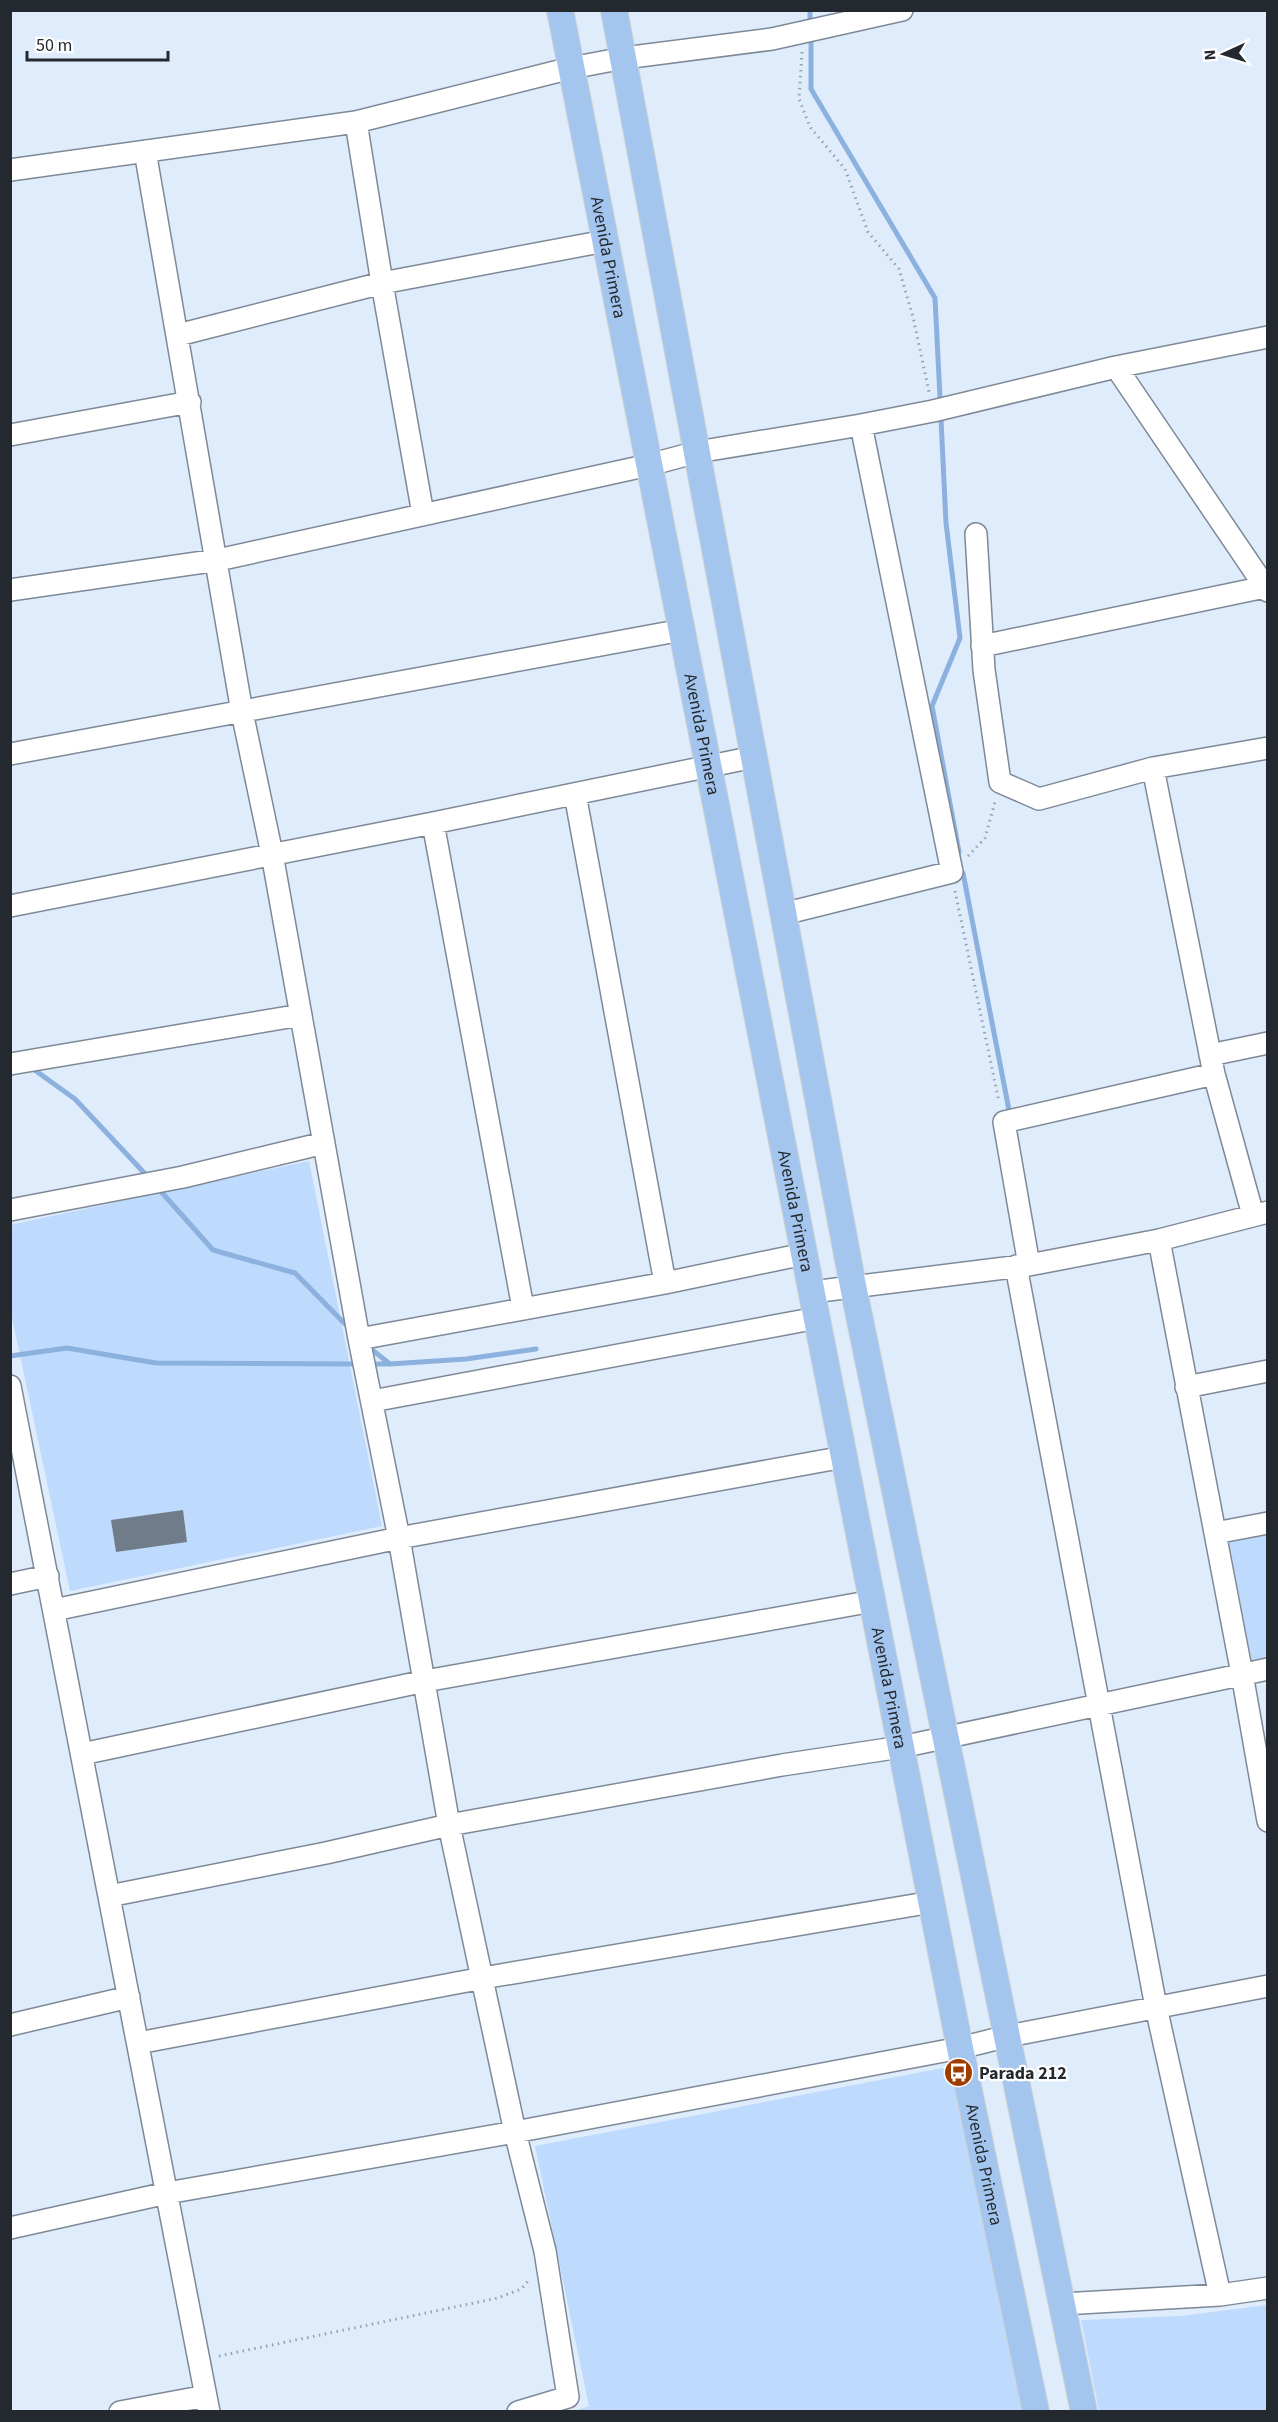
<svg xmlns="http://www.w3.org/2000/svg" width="1278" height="2422" font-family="'Source Sans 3',sans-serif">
<rect width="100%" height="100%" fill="#dfecfb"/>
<!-- green -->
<path fill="#bedafd" d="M309,1161l73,365 -312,65 -59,-278 -1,-88z
M1267,1535v124l-15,3 -23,-120z
M943,2068l17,12 64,331h-450l15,-5 -54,-260z
M1267,2305v106h-168l-18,-91 100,-4z"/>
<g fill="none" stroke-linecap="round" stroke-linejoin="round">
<!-- stream -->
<path stroke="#8cb1de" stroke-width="5" d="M810,10v17
M811,36v53l124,209 5,100
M941,419l5,104 14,115 -28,68 27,146
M963,873l46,237
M29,1066l46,33 74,79
M157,1187l56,63 82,23 56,57
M366,1345l24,19 76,-5 70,-10
M10,1356l57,-8 89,15 202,1
M367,1364h23"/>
</g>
<!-- building -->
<path fill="#717c8a" d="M183,1510l4,32 -71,10 -5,-32z"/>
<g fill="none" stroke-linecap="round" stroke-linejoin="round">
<defs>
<path id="minor" d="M356,122l26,161 41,231
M145,151l97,561 30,142 87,485 40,199 50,287 66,307 30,119 23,146 -50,15
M10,170l346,-48 215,-54 53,-10 148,-19 130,-29
M178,335l204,-52 223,-42
M1116,367l152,224
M10,435l180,-33
M976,534l8,136 16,112 39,17 114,-31 115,-20
M10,590l208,-30 431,-95 48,-13 164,-27 72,-14 183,-44 152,-30
M982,646l283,-59
M10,754l672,-124
M1153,768l61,306 39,141
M575,794l90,489
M433,823l90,485
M10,906l423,-83 321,-66
M783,914l169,-42 -91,-447
M1210,1055l58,-12
M10,1064l291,-49
M10,1210l173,-33 141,-34
M1159,1240l83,434 26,147
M1029,1265l-25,-143 210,-48
M1016,1266l140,741 64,288
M812,1292l217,-27 130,-25 109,-28
M359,1339l306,-56 139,-29
M10,1386l199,1026
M1186,1387l82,-16
M372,1401l445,-83
M1215,1533l53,-10
M10,1584l38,-8
M54,1610l345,-72 445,-81
M82,1754l343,-73 448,-80
M109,1896l217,-43 123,-28 333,-60 119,-18 367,-78
M10,2025l119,-28
M138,2043l345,-65 449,-76
M10,2228l157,-35 348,-61 445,-84 48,-12 260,-50
M1062,2304l158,-9 48,-7
M120,2412l86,-16"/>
<g id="major">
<path id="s1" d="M560,10l400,2038 76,364"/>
<path d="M614,10l239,1276 231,1126"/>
</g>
</defs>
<!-- minor casing -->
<use href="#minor" stroke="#7e8997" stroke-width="24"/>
<!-- major casing -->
<use href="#major" stroke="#cfd0d1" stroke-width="28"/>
<!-- path -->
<path stroke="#97a1ad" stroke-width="3" stroke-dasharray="1.5 4.5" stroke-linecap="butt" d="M802,52l-3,47 11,28 35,42 23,63 31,37 14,48 16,75
M968,856l17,-18 10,-36
M955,891l44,211
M219,2356l279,-58 23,-9 9,-10"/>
<!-- minor -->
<use href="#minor" stroke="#fff" stroke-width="21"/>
<!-- major -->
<use href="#major" stroke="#a4c6ee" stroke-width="26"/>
</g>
<!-- icons -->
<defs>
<symbol id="bus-disc" viewBox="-11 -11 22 22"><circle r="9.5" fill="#9f3c00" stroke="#fff"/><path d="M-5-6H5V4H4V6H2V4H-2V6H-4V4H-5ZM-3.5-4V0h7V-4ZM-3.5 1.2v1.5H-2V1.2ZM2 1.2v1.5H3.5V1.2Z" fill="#fff"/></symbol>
</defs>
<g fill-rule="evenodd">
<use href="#bus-disc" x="942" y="2056" width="33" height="33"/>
</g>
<g text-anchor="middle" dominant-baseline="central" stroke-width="4.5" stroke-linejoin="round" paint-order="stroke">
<!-- street labels -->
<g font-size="18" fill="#24292f" stroke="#fff">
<text stroke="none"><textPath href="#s1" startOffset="252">Avenida Primera</textPath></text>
<text stroke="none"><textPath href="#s1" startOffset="738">Avenida Primera</textPath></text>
<text stroke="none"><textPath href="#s1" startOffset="1224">Avenida Primera</textPath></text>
<text stroke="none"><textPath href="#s1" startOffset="1710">Avenida Primera</textPath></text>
<text stroke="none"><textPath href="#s1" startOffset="2196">Avenida Primera</textPath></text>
</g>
<!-- poi labels -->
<g font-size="18" font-weight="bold" fill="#24292f" stroke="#fff" text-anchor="start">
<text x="979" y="2073">Parada 212</text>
</g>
</g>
<!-- border -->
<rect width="1278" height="2422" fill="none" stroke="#24292f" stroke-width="24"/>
<!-- north arrow -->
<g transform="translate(1224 54) rotate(266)" stroke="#ffffff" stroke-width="4.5" paint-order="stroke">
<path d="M0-4.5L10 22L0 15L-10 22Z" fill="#24292f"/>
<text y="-9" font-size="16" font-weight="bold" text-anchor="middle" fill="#24292f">N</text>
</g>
<!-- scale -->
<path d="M27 51v9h141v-9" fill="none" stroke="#24292f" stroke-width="3"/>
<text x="36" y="51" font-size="18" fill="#24292f" stroke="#ffffff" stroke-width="4.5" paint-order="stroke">50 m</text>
</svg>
